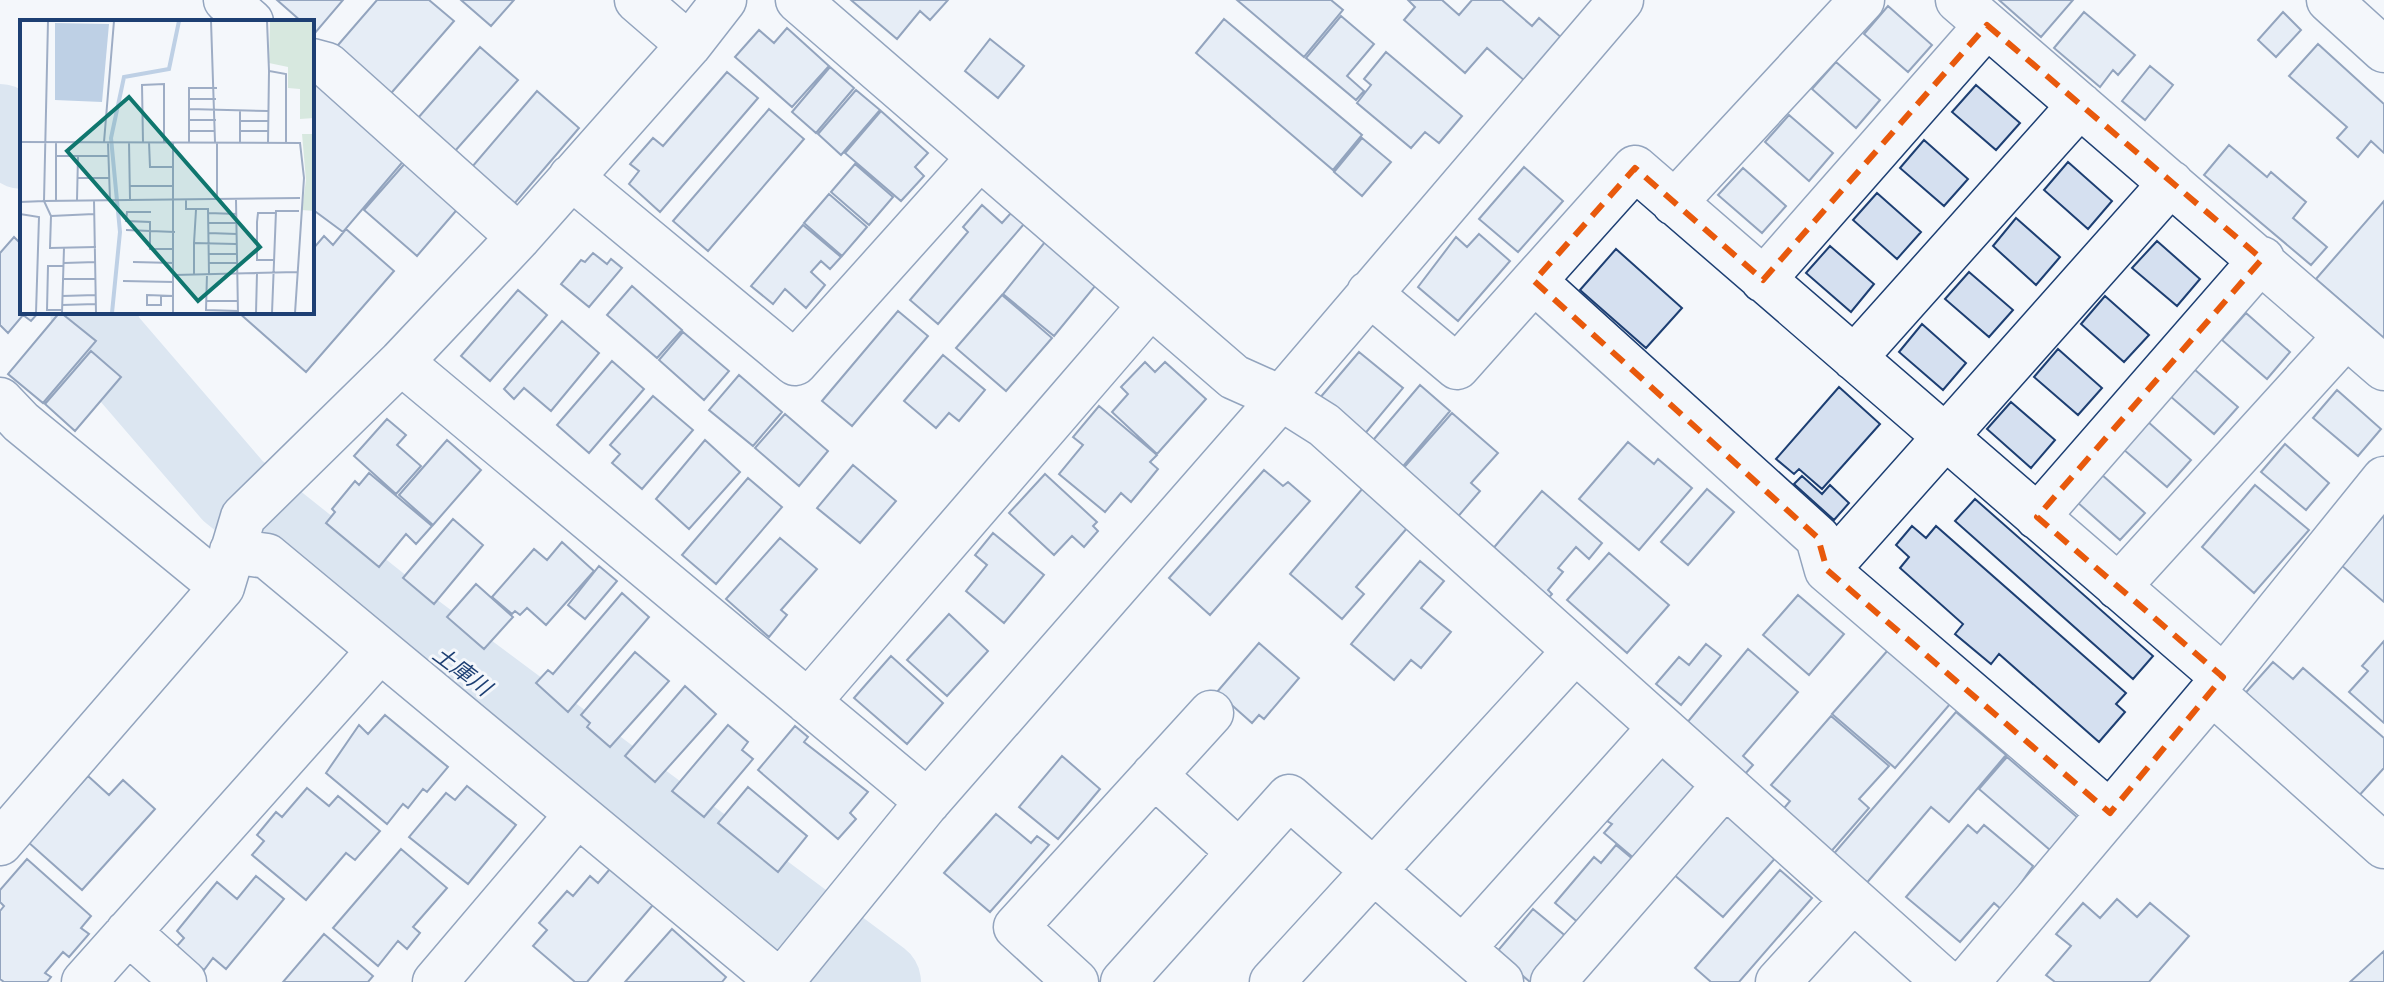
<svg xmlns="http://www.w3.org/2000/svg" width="2384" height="982" font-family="'Work Sans','Noto Sans JP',sans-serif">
<rect width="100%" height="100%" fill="#f4f7fb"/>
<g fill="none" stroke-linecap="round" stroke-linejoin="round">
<!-- river -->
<path stroke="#bed0e5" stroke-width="84" d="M0,126l22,21
M92,312l11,28 130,151 173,138 473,353"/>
</g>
<!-- building -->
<path fill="#d5e0f0" stroke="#1d3f73" stroke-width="2" d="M277,0h66l-28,33 -3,-11h-10z
M377,0h52l25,21 -68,78 -54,-47z
M461,0h53l-23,26z
M851,0h97l-18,20 -10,-9 -23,28z
M1237,0h94l12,10 -39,47z
M1408,0h34l17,15 13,-15h30l30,26 7,-8 24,21 -37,43 -39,-34 -22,25 -61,-53 11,-13z
M1999,0h74l-32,37z
M1888,6l44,39 -24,27 -44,-38z
M2084,12l51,43 -17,20 -5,-5 -13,17 -46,-39z
M2283,12l18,18 -25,27 -18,-17z
M1341,16l33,28 -27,32 17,15 -8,9 -50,-42z
M1224,19l138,116 -29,35 -137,-117z
M787,28l42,38 -37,41 -57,-50 24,-27 15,13z
M990,39l34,27 -26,32 -33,-27z
M2318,44l66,60v49l-13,-12 -13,16 -21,-19 10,-11 -58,-51z
M480,47l38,33 -63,71 -37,-33z
M1386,52l76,64 -23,27 -14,-11 -14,16 -54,-45 14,-18 -7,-6z
M1836,62l44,38 -24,28 -44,-39z
M2150,66l23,19 -28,35 -23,-19z
M830,67l24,21 -38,45 -24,-21z
M727,72l31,26 -98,114 -31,-28 10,-13 -9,-7 23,-26 10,8z
M312,78l94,80 -63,74 -31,-23z
M1976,85l44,38 -24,27 -44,-38z
M856,90l24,20 -39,45 -23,-21z
M537,91l42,37 -65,76 -42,-37z
M769,109l35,30 -96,112 -35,-30z
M881,111l47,42 -13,14 9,9 -23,25 -56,-48z
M1789,115l44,38 -24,28 -44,-39z
M1362,138l29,24 -29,34 -28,-24z
M1924,140l44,39 -24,27 -44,-38z
M2229,145l38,32 4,-5 35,30 -13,16 34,29 -16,18 -107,-90z
M408,160l53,45 -44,51 -53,-46z
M2068,162l44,39 -24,28 -44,-39z
M855,164l38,33 -24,28 -38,-33z
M1524,167l39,34 -45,51 -39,-33z
M1743,168l43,38 -24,27 -44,-38z
M1877,193l44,39 -24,27 -44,-39z
M829,194l38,33 -25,29 -38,-33z
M2384,201v137l-68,-59z
M982,205l20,18 9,-10 13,11 -86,100 -28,-24 58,-68 -5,-5z
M2016,218l44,39 -24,28 -43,-39z
M803,225l38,32 -11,12 -9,-8 -10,11 14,13 -19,23 -21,-19 -12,15 -22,-18z
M346,229l48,42 -88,101 -68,-60h74v-62l12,-14 9,9z
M1479,234l31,27 -52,60 -40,-34 38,-50 11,10z
M14,237l8,8v67h17l-8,9 -8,-6 -15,18 -8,-8v-72z
M2157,241l43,38 -23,27 -45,-38z
M1045,242l51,43 -42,51 -51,-42z
M1830,246l44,38 -23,28 -45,-39z
M1616,249l66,59 -36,40 -66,-58z
M593,253l14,11 4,-5 11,9 -33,39 -28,-23 20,-24 4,2z
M1969,272l44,38 -24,27 -44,-38z
M632,286l50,44 -25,28 -50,-43z
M518,290l29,25 -57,66 -29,-25z
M1002,295l50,43 -46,53 -50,-43z
M2105,296l44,39 -25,27 -43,-38z
M898,311l30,25 -76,90 -30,-25z
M60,312l36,29 -53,62 -35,-29z
M2246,313l44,39 -23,27 -45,-39z
M562,321l37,32 -48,58 -27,-23 -10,11 -10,-10z
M1922,324l44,39 -23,27 -44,-38z
M683,332l46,39 -25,29 -45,-40z
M2058,349l44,39 -24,27 -44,-38z
M91,351l30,26 -46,54 -30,-27z
M1359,352l44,36 -40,48 -44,-37z
M943,355l42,35 -26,31 -10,-8 -13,15 -32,-27z
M612,361l32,28 -55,64 -32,-28z
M1145,362l10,10 10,-10 41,37 -49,55 -45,-42 16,-18 -7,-7z
M2194,369l44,38 -24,27 -44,-38z
M739,375l43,37 -29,34 -44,-36z
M1420,385l30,26 -51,60 -30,-26z
M1839,387l41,37 -58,65 -23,-20 -5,5 -18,-15z
M2337,390l44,39 -23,27 -45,-38z
M653,396l40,34 -51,59 -30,-26 8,-9 -10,-9z
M2011,402l44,38 -24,28 -44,-39z
M1099,406l58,49 -7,7 8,7 -27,33 -10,-9 -16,19 -46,-38 24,-29 -10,-8z
M1452,413l46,40 -27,30 9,8 -25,29 -55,-48z
M785,414l43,37 -29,35 -44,-38z
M387,419l19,16 -9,10 24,21 -25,28 -42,-38z
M2147,421l44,39 -24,27 -44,-38z
M447,440l34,30 -48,55 -34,-30z
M705,440l35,32 -51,57 -33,-30z
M1628,442l26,22 4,-5 34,29 -53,62 -60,-51z
M2285,444l44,39 -23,27 -45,-38z
M853,465l43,36 -36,42 -43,-35z
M1264,470l19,16 5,-4 22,19 -100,114 -41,-37z
M369,473l63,53 -16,18 -10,-10 -27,33 -53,-44 9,-11 -3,-3 23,-28 4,4z
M1045,474l52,48 -4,4 5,5 -14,16 -12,-11 -18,19 -45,-42z
M2101,474l44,39 -25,27 -43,-38z
M1802,476l20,18 8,-9 19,18 -15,17 -40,-36z
M748,478l34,29 -66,77 -34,-29z
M2255,485l54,45 -55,63 -52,-46z
M1363,488l45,39 -52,60 8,7 -22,25 -52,-45z
M1707,489l27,23 -46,53 -27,-23z
M1542,491l60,52 -13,16 -13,-12 -18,21 5,4 -15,18 4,4 -5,6 -56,-49z
M1975,499l178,157 -20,23 -178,-158z
M2383,516l1,1v85l-43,-37z
M453,519l30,26 -49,59 -31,-26z
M1912,526l14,12 10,-12 190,167 -10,11 9,8 -26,30 -100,-88 -8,10 -36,-30 8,-10 -63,-56 9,-11 -13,-12z
M993,533l51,42 -40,48 -38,-32 21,-26 -12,-10z
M780,538l37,31 -36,41 6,5 -18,22 -43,-38z
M562,542l32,29 -48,54 -19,-17 -7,7 -5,-4 -3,3 -20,-17 42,-48 13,11z
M1609,553l60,52 -42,48 -60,-53z
M1420,561l24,20 -23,27 30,24 -30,36 -10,-8 -17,20 -43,-36z
M599,566l18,15 -32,38 -17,-14z
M476,584l37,33 -29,32 -37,-32z
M622,593l27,24 -81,95 -32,-29 12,-13 5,4z
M1798,595l46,39 -35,41 -46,-40z
M949,614l39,37 -41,45 -40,-36z
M2384,641v82l-35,-31 19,-21 -6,-5z
M1259,643l40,35 -35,41 -5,-4 -7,8 -35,-31z
M1706,644l15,12 -40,49 -25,-21 23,-27 10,8z
M1748,649l50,43 -55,64 10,9 -8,9 -59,-50z
M1888,650l62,54 -55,64 -63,-54z
M635,652l34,29 -59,66 -23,-20 3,-4 -9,-8z
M891,656l52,47 -36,41 -53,-46z
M2273,662l20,17 10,-11 81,70v30l-28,31 -115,-101z
M685,686l31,28 -61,68 -30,-26z
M1956,712l50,43 -57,67 -18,-15 -66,78 -34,-28z
M385,715l63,52 -21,25 -4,-3 -15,19 -5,-4 -16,20 -61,-51 33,-48 9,9z
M1831,716l58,50 -30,33 10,9 -41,47 -48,-42 10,-12 -19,-16z
M728,725l20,17 -6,8 11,9 -49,58 -32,-26z
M795,726l13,11 -4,5 64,50 -18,21 6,6 -18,20 -80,-69z
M1062,756l38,33 -42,50 -39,-32z
M2007,757l71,61 -28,32 -71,-61z
M1661,758l41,36 -60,71 -38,-32 8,-9 -5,-3z
M88,776l21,19 14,-15 32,29 -73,81 -54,-48z
M467,786l49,39 -48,59 -59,-47 37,-44 9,7z
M748,787l59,49 -29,36 -60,-49z
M307,788l22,18 9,-10 42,35 -25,29 -9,-7 -40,47 -54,-45 12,-14 -7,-6 19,-23 6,5z
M1720,804l58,51 -55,62 -58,-50z
M996,814l35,29 6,-7 12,9 -59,67 -46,-39z
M1968,825l9,8 7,-8 49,41 -31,44 -8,-7 -34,39 -54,-45z
M1616,845l25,21 -54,64 -32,-27 39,-46 7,6z
M401,849l46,39 -34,39 7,6 -13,16 -9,-8 -20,25 -45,-38z
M27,859l64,57 -10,12 8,6 -20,23 -6,-5 -18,21 6,4 -4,5h-43l-4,-3v-68l4,-5 -4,-4v-12z
M615,863l43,36 -71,83h-12l-42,-36 14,-16 -8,-7 28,-32 6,5 17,-20 8,7z
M1780,870l32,28 -73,84h-28l-16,-14z
M256,876l28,23 -58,70 -13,-11 -9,12 -28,-23 8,-9 -7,-7 40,-49 20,17z
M2117,899l20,18 13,-14 39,33 -40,46h-94l-9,-7 25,-29 -15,-12 27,-31 17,15z
M1533,909l41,34 -32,39h-12l-34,-29z
M672,929l54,48 -4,5h-97z
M324,934l49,42 -5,6h-85z
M2384,951v31h-34z"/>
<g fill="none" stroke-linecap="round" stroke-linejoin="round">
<defs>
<path id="minor" d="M226,0l25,22
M637,0l52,45
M798,0l436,377 47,21 43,27 621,557
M1958,0l426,368
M2329,0l55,50
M312,61l15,4 192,172
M571,177l224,186 184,-205
M1674,203l188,-203
M1763,280l224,-255
M1534,281l284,257 9,32
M1369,293l88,74 178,-199 588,509
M1854,358l226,-253
M401,362l527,440
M0,400l21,22 201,165
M2037,517l225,-258
M232,551l35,5 513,426
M2118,587l228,-251
M2212,692l172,154
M808,702l341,-395
M1154,775l85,77
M2110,813l-283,-243 344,-387
M0,843l222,-256 21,-70 158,-155 118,-125 170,-192 35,-45
M128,932l56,50
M1463,948l197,-220
M84,982l296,-332
M435,982l142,-167
M781,982l144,-177 356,-407 340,-398
M1076,982l-60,-55 195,-214
M1123,982l166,-185 212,185
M1272,982l302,-330
M1553,982l171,-196
M1778,982l75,-82
M1967,982l245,-290 172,-213"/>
</defs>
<!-- minor casing -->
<use href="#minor" stroke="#1d3f73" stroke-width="47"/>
<!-- minor -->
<use href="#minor" stroke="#f4f7fb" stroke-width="44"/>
</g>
<!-- marked area -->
<path d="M0 0H2384V982H0ZM1987,25l275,234 -225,258 186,160 -113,136 -283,-243 -9,-32 -284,-257 101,-113 128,112z" fill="#f4f7fb" fill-opacity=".55" fill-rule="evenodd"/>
<path fill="none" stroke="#e8590c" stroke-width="6" stroke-dasharray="16 10" stroke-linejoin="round" d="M1987,25l275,234 -225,258 186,160 -113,136 -283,-243 -9,-32 -284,-257 101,-113 128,112z"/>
<g text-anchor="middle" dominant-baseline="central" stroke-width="6" stroke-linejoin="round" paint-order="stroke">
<!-- water labels -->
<g font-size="22" font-style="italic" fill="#1d3f73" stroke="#f4f7fb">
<text transform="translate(462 671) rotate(37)">土庫川</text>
</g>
</g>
<!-- overview -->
<g transform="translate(20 20)">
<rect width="294" height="294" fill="#f4f7fb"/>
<path d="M250,1h44v97l-14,1v-30l-12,-1v-21l-19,-4zM282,114h12v77l-12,-1 4,-30z" fill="#d7e8df"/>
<path d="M35,3l54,1 -7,78 -47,-2z" fill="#bed0e5"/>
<path fill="none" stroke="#bed0e5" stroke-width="4" d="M92,293l8,-81 -9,-94 13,-61 45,-8 10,-48"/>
<path fill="none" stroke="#9eadc5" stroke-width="2" d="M99,1h145M191,1l4,121M247,1l2,50 17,3v69M169,79h27M169,89l79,2M169,100h27M220,101h28M169,111h25M220,111h28M0,122l280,1 4,35 -9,135M84,122l10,-121M109,122l1,57M123,122l-1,-57 22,-1v58M129,122l1,25h23M153,122v171M169,122v-54h28M36,123v58M88,123l2,57M220,123v-32M248,123l1,-72M36,136h53M57,158h33M109,166h44M166,179v10h22l1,65M197,179v-57M57,180l1,-44M74,180l2,113M216,180l2,113M0,182l24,-1 4,-180M131,192h-24l-1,9 24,1v27h24M188,193l29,1M0,194l19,3 -3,96M31,196l43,-2M188,203h29M106,210l49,2M188,213l29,1M174,223l2,-33M76,227l-46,1 1,-32 -7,-15 256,-3M188,234h29M255,240h-18v-38l1,-9h18M113,242l41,1M44,243l32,-1M188,243h29M174,254v-31l42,1M187,254l-1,36 32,1M154,255l123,-3M42,259h34M103,261l51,1M141,275v10h-14v-10l27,1M42,276l34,-1M187,281h31M42,285l34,-1M42,290h-15l1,-44h15M42,293l2,-65M236,293l1,-40M252,293l4,-102h23"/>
<path fill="#0f766e" fill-opacity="0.15" stroke="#0f766e" stroke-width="4" d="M109,77l131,150 -62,54 -131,-150z"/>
<rect width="294" height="294" fill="none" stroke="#1d3f73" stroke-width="4"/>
</g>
</svg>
